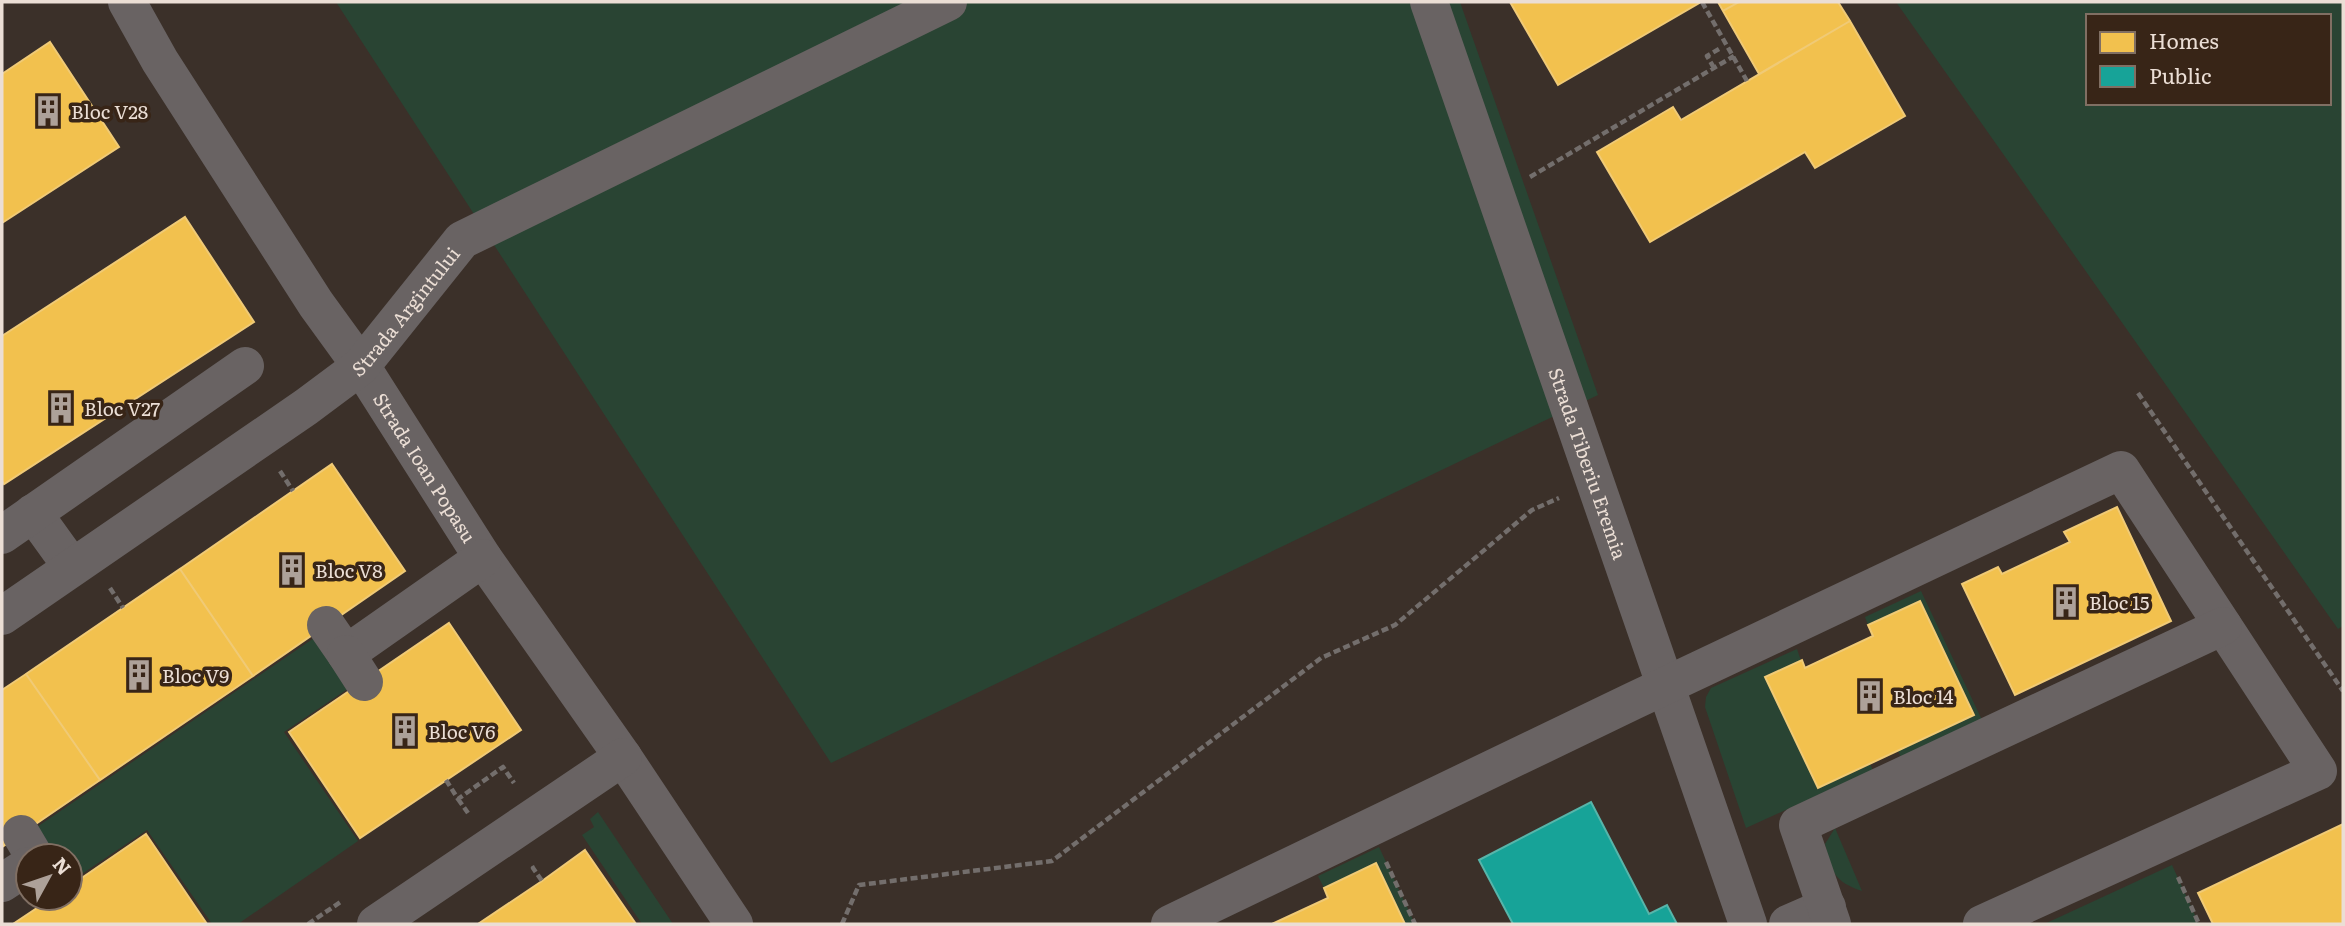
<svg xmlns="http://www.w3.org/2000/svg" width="2345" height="926" font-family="Literata,serif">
<rect width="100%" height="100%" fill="#3b3029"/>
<!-- green -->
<path fill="#294433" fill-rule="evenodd" d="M336,2h1124l138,393 -767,368z
M1896,2h447v110l-2,2 2,6v506l-5,3zM2088,16h241v87h-241z
M1921,591l61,129 -81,37 -3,-6 76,-36 -53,-114 -53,24 -3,-8z
M317,636l35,50 -68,46 74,109 -120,83h-26l-65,-94 -77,52v-26h-19l-17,-27z
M1797,649l4,12 -35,17 52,110 52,-24 3,6 -127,58 -41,-121 1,-10 5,-9z
M598,812l75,112h-31l-60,-89 12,-8 -4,-8z
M1835,828l27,63c-29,-10 -30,-19 -37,-47z
M1379,847l36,77h-10l-29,-61 -52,25 -6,-12z
M2172,865l27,59h-155l9,-4z"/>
<!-- homes -->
<path fill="#f2c14e" stroke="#f0ca76" stroke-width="2" d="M1510,2h191l-143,83z
M1718,2h21l-16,9z
M1739,2h99l12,19 -91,53 -36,-63z
M1850,21l55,95 -90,52 -10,-16 -155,90 -53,-90 76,-45 8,13z
M50,42l69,105 -117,76v-149z
M185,217l69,105 -250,162 -2,-3v-145z
M332,464l73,107 -152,105 -73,-107z
M2117,507l54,114 -156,74 -53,-111 36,-17 4,7 68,-32 -6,-10z
M180,569l73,107 -153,104 -74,-106z
M1920,601l54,114 -156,73 -53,-111 37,-17 3,8 68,-32 -5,-11z
M449,623l72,107 -161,108 -71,-106z
M26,674l74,106 -98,67v-157z
M2343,824v100h-130l-15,-31z
M146,834l61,90h-194l39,-26h18v-12z
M585,850l51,74h-158l64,-43z
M1376,863l29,61h-133l56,-26 -4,-10z"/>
<!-- public -->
<path fill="#17a398" stroke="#57b5aa" stroke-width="2" d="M1591,802l58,112 18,-9 10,19h-164l-34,-64z"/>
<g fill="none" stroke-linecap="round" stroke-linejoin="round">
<!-- path -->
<path stroke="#736e6c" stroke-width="4.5" stroke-dasharray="7 3.5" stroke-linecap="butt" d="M1702,2l45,79
M1714,68l-7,-12 12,-7
M1530,177l204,-121
M2138,393l205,298
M280,471l13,20
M110,588l13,20
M446,780l12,19 45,-32 11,16
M458,799l10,14
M1386,862l29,62
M535,867l-2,1 9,13
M2178,877l21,47
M308,924l34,-23
M842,924l17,-39 193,-24 269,-203 74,-33 137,-115 27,-12"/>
<!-- minor -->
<g stroke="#696363" stroke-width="38">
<path id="s1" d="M127,2l33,59 156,243 45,62 122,192 140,199 111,167"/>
<path id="s2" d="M1429,2l319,922"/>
<path d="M33,513l39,54"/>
<path d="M2,535l243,-169"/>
<path id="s3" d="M2,616l304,-209 55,-41 101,-126 486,-238"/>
<path d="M326,625l20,29 137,-96"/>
<path d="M346,654l18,28"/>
<path d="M21,834l13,22"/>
<path d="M2,883l26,-17"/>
<path d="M376,924l247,-167"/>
<path d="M1170,924l463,-223 488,-231 197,301 -336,153"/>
<path d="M1788,924l39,-17"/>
<path d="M1832,924l-34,-99 425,-199"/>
</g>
</g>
<!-- icons -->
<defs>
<symbol id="building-bare" viewBox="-9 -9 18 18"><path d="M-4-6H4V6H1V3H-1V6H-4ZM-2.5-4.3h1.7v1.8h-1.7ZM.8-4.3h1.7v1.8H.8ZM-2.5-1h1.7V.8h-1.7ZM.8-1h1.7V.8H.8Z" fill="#ada199" stroke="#382517" stroke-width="2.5" paint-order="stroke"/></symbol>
</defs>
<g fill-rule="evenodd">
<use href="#building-bare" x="26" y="89" width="44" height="44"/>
<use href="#building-bare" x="39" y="386" width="44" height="44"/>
<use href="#building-bare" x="270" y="548" width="44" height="44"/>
<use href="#building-bare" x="2044" y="580" width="44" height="44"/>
<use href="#building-bare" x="117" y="653" width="44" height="44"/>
<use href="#building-bare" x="1848" y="674" width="44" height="44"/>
<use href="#building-bare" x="383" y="709" width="44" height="44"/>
</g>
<g text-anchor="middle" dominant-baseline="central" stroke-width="7" stroke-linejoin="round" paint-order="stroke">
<!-- poi labels -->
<g font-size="19" fill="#ebded5" stroke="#382517" text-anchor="start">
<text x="71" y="111">Bloc V28</text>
<text x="84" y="408">Bloc V27</text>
<text x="315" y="570">Bloc V8</text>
<text x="2089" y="602">Bloc 15</text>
<text x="162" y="675">Bloc V9</text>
<text x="1893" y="696">Bloc 14</text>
<text x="428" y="731">Bloc V6</text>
</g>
<!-- street labels -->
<g font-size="19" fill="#ebded5" stroke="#382517">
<text stroke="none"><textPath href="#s3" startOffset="508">Strada Argintului</textPath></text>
<text stroke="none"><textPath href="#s2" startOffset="488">Strada Tiberiu Eremia</textPath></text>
<text stroke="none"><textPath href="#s1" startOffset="553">Strada Ioan Popasu</textPath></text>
</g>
</g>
<!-- border -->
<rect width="2345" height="926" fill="none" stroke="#ebded5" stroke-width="7"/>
<!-- legend -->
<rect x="2086" y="14" width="245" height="91" fill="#382517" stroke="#806f63" stroke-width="2"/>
<rect x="2100" y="32" width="35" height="21" fill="#f2c14e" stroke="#806f63" stroke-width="2"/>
<text x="2149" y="49" font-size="21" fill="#ebded5">Homes</text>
<rect x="2100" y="66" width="35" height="21" fill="#17a398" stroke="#806f63" stroke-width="2"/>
<text x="2149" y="84" font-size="21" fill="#ebded5">Public</text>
<!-- north arrow -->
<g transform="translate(49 877) rotate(50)"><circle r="33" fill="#382517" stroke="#806f63" stroke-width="2"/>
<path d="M0-5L12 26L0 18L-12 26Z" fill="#ada199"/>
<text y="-10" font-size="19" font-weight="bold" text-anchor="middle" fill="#ebded5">N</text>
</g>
</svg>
